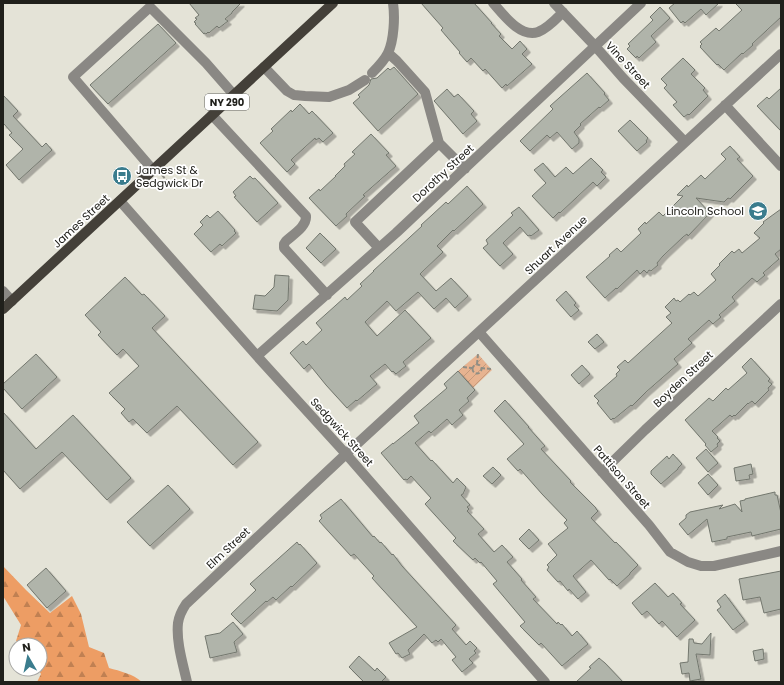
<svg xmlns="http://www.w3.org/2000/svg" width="784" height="685" font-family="Poppins,sans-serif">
<defs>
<pattern id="forest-firs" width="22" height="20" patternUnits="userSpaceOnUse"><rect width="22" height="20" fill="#ed9d64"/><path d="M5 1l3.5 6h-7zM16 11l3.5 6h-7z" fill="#c08052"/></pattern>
<pattern id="garden-furrows" width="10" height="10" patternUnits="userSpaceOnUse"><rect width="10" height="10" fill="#e7b390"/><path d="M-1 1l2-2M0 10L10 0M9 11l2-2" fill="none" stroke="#c69a7c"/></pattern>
<filter id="shadow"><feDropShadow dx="3.5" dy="3.5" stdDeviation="0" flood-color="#0004"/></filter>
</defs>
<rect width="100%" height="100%" fill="#e4e3d7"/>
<!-- forest -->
<path fill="url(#forest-firs)" d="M3,566l23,24 24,23 22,-17 9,18 8,33 15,6 5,15c11,3 24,6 33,14h-105l4,-8 -3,-5h2v-24h-17l-7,-4 5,-16 -18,-29z"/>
<!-- garden -->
<path fill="url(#garden-furrows)" d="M478,354l14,16 -19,18 -15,-17z"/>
<!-- building -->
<path fill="#b0b4aa" stroke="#73776e" filter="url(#shadow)" d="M189,3h52l-9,9v1l-7,6 3,2 -9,7 -2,-2 -8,7 -1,-1 -2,2 -2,-1v1l-9,-10 1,-1 -2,-1 3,-3 -2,-1 4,-3z
M421,3h53l18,20h-1l10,11 -2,2 13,13 8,-8 7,8 -5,5 10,10 -25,22 -1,-2 -4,4 -17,-19 -2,2 -12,-13 -4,4 -8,-9 1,-1 -19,-22 2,-2z
M675,3h44l-13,12 -5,-6 -16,14 -2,-2 -2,2 -12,-15z
M735,3h46v14l-29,27 1,1 -10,9 -1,-1 -18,17 -6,-6 -1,1 -17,-18h1l-1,-1 2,-2 -2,-2 16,-14 3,3 23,-21z
M660,7l10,11 -19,18 5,6 -17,16 -2,-2 -1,2 -9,-9 3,-3 -2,-2 25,-24 -3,-3z
M158,24l18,19 -68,61 -18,-19z
M683,58l12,12 -4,4 14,14 -2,2 5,6 -19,19 -1,-1 -4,3 -11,-12 4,-3 -13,-14 3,-3 -6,-6z
M394,67l24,27 -40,37 -25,-28 7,-6 -2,-2 11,-10 2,-6 6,-1 11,-10 2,2z
M587,73l18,20 -1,1 5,6 -9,8 -1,-1 -19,17 1,1 -7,7 5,7v4l-7,6 -15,-17 -7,6 -3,-3 -17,16 -10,-10 33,-32 -3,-3z
M781,88v43l-24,-25 10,-9 2,2z
M447,89l7,8 4,-3 16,17 -3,3 6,7 -14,13 -28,-32 -1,-1z
M3,95l15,16 -5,5 29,31 4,-4 6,7 -33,30 -13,-15 17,-16 -14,-14 3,-2 -8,-9 -1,1z
M300,104l9,10 3,-3 21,22 -10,9 -4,-4 -3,2 -1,-2 -22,20 -2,2 4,4 -8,8 -27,-29 13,-12 -2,-2 20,-19 1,2z
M630,120l18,18 -2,3 1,1 -10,9 -19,-20z
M371,134l18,19 -3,2 10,11 -33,29 2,1 -19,18 1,2 -11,10 -27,-28 10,-9 1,2 16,-15h-1l10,-10 -1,-2 11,-10 -3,-2z
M730,146l10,11 -3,2 16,17 -23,23 -2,-1 -4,4 -28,-4 14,15 -22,23 -1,-2 -4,3 -20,19 -6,7 1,2 -7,6 -2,-1 -2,3 -3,-3 -4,4 -3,-4 -20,19 -1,-1 -11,10 -19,-21 24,-21 -1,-1 8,-7 4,4 20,-19 -3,-4 7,-7 1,2 13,-12 4,4 20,-20 -6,-1 10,-10 1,2 13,-12 4,4 21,-20 -5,-5z
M591,158l12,12 -2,2 5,5 -9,9 -4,-4 -33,31 -1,-1 -6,6 -21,-22 14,-13 -12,-13 9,-7 12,14 11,-10 7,7z
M250,176l3,3 2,-1 23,25 -21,19 -23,-25 2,-1 -3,-4z
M467,186l16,18 -29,27 -1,-1 -16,16 6,6 -23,22 16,17 15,-13 17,18 -13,12 -9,-10 -12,11 -16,-17 -22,19 -9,-10 -22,21 12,14 28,-26 26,28 -28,24 3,4 -10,8 -3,-3 -1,1 -7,-8 -15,12 7,8 -20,17 -1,-1 -9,8 -21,-23 -17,-21 -5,5 -14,-16 13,-12 3,4 16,-15 -6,-7 29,-26 2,3 15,-14 -2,-2 14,-13h-1l49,-45 -1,-1 11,-10 14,-13 2,2z
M519,207l20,23 -8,6 -1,-1 -2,1 -8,-9 -17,16 10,11 -13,12 -17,-18 5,-4 -2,-4 27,-25 -2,-2z
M781,209v40l-6,5 4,5 -16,14 2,2 -8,7 -5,-4 -20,19 3,4 -16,14 2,2 -8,7 -4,-4 -21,19 4,4 -18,16 4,5 -32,28 -14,14 -1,-1 -17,14 -1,-1 -2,2 -14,-17 2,-2 -5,-5 23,-20 -1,-2 4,-4 -3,-3 8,-7 3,3 44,-40 -6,-6 5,-4 -6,-6 9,-9 2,3 2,-1 2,2 9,-8 1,1 4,-3 4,4 18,-16 -5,-6 9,-9 -1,-1 13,-13 2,2 5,-4 3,4 18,-15 -6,-5 10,-10 -1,-1z
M218,211l17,19 -1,1 2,2 -14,13 -2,-2 -9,8 -17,-18 9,-9 -3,-3 7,-7 3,3z
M320,233l16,16 -15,14 -15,-15z
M275,275l14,1 -1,24 -11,11 -24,-2 2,-14 10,1 9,-9z
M125,277l17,18 2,-1 21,22 -13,12 106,114 -25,23 -56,-59 -30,27 -14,-14 -4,3 -8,-9 4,-4 -16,-16 30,-27 -16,-17 -6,6 -19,-20 3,-3 -16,-17z
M566,291l10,12 -2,2 5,5 -8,7 -15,-17z
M597,334l7,8 -9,7 -7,-7z
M36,354l21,23 -35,32 -19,-21v-4z
M751,358l19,21 -2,2 4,3 -4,4 1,2 -14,14 -3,-3 -4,3v-1l-13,13 -1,-1 -2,2 -2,-2 -18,16 6,6 -1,1 3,3 -3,3 1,2 -7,6 -6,-7 1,-1 -21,-24 24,-22 4,3 13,-13 2,2 19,-17 -5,-6z
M582,365l8,9 -11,10 -8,-9z
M458,371l17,19 -8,8 2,3 -10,9 4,5 -11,10 -5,-6 -16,14 -2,-2 -14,12 16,18 1,-1 21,23 4,-5 9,9 -3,7 -2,1 9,10 -3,2 2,2 -2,2 17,18 -6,5 16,18 8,-7 11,12 -6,5 15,17 -1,1 15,17 -3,2 24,25 1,-2 3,3 1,-1 10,12 5,-5 11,13 -26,22 -21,-23 -2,2 -19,-19 5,-4 -32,-38 4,-3 -16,-19 -1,1 -5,-5 -2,2 -20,-19 3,-3 -31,-34 6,-6 -20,-22 -4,4 -2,-1 -1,1 -23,-27 12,-10v1l26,-21 -5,-7 33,-28 -3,-4z
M505,400l24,27h-1l17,19 -4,3 30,32 -1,1 26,26v1l2,2 -7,7 24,25 1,-1 22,23 -8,8v1l-13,12 -7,-7 -1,1 -18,-20 -18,16 13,16 -8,7 -9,-10 -1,2 -8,-10 -2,1 -11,-12 2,-3 -2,-2 10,-10 -9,-11 20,-16 -4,-5 3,-3 -25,-26 -22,-25 -2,2 -11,-12 17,-15 -30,-33z
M3,412l33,37 37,-34 58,63 -24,22 -45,-48 -42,37 -17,-19z
M706,449l12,14 -10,9 -12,-14z
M673,454l9,10 -4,4v1l-17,15 -10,-10v-3l16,-15 2,3z
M751,464l2,10 -4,1 1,4 -14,2 -2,-13z
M493,467l8,8 -9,9 -9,-8z
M708,474l10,11 -10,10 -10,-12z
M168,485l22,24 -40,37 -23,-24z
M775,492v3h2l4,18v16l-29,7 -1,-4 -24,5v2l-15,3 -5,-23 -19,16 -9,-11 7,-6v-3l4,-3 33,-7 -4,4 16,-5 7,8 -2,-11 5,-1v-1z
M341,499l32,38 1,-1 6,7 1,-1 11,13 1,-1 9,12 54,59 -4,4 14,16 4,-4 7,7 -3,3 2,2 -7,6 4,4 -11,9 -10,-12 4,-3 -15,-18 -3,3 -2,-2 -4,3 -8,-9 -16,16 2,4 -8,4 -4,-5 -2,1 -7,-11 28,-16 -45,-49 2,-2 -20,-22 -3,2 -32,-35 3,-3 -2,-3z
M529,529l10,11 -10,9 -10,-10z
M297,542l2,3 1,-1 17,19 -25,24 -1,-1 -15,14 -3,-3 -6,5 -1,-1 -25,23 -10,-10 25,-24 -6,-6z
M46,568l20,23 -19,17 -20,-23z
M781,571v38l-17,4 -4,-16 -17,3 -4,-21z
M655,583l13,14 5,-4 9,10 -2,1 15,16 -18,17 -15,-16 -3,3 -12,-13 -5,4 -10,-12z
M725,594l20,27 -12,9 -16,-20 4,-3 -4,-6z
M233,622l10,12 -9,8 3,10 -27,6 -5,-22 15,-3z
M711,633l-1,22 -14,-1 5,25 -11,2 -1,-8 -7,1 -2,-11 8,-1 1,-23h4l1,4 8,1z
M763,649l1,10 -9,2 -2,-10z
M359,656l16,15 2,-3 9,9 -5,5h-17l-15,-15z
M599,658l6,5 18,19h-47l15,-14 -2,-1z"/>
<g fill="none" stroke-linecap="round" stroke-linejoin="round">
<!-- path -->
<path stroke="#8f8e85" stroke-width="2" stroke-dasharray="4 2" stroke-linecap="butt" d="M162,175l6,7
M120,178l2,-2
M477,364l1,-10
M472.5 369a4.5 4.5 0 1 1 9 0a4.5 4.5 0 1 1-9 0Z
M463,367l9,1
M481,368l10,1"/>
<!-- minor -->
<path stroke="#8a8884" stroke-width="10" d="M493,3c10,11 27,35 45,29 10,-4 18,-13 25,-20
M554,3l41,43 28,32 62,64
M388,53l9,8 28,31 14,51 26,26
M264,67l23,24 7,4 11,1 24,1 20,-7 16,-10
M372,73c6,-6 12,-12 16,-20 6,-13 7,-36 5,-50
M725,105l56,61
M212,115l94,101c1,10 -12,18 -20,25l-2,3v4l43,47
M153,170l-80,-93 77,-70 56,56 28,32
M120,201l137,155 89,98 199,228
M379,248l-24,-26 84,-79
M3,291l9,10
M479,332l170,193 21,27 18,10 13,4h13l67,-15
M257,356l139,-123 245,-230
M602,472l43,-42 136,-126
M187,682c-4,-18 -11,-40 -9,-59 1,-7 4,-13 8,-19l160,-150 435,-400"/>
<!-- major -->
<path stroke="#444039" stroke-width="10" d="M3,309l330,-306"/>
</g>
<!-- icons -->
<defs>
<symbol id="bus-disc" viewBox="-11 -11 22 22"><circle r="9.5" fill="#3a7c8d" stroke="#fff"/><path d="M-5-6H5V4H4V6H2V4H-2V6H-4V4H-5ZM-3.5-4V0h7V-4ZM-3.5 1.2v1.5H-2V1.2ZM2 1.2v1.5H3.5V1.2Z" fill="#fff"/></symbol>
<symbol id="school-disc" viewBox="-11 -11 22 22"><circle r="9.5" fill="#3a7c8d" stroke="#fff"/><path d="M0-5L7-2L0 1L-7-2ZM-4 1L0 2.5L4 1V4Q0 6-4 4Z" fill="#fff"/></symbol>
</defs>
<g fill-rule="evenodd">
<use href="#bus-disc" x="111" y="165" width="22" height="22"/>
<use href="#school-disc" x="747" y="200" width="22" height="22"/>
</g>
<g text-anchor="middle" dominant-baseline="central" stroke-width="3.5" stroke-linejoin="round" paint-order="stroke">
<!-- shield labels -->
<rect fill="#fff" stroke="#63635f" stroke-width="1" x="205" y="94" width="44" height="16" rx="3"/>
<g font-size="10" font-weight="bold" fill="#20201b">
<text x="227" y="102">NY 290</text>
</g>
<!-- street labels -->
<g font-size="11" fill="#20201b" stroke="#fff">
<text transform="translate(628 65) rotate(47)">Vine Street</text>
<text transform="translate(443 173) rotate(-43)">Dorothy Street</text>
<text transform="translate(81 221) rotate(-43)">James Street</text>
<text transform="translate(556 245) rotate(-43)">Shuart Avenue</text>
<text transform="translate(683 379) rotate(-43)">Boyden Street</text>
<text transform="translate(342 432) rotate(48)">Sedgwick Street</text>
<text transform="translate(622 477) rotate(49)">Pattison Street</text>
<text transform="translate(228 548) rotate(-43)">Elm Street</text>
</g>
<!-- poi labels -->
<g font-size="11" fill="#20201b" stroke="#fff" text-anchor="start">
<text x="136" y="170">James St &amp;<tspan x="136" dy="13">Sedgwick Dr</tspan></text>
<text x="744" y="211" text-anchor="end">Lincoln School</text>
</g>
</g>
<!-- border -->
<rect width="784" height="685" fill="none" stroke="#20201b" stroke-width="8"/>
<!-- north arrow -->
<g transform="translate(28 657) rotate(351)"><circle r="19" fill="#ffffff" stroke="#a6a6a4"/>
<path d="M0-3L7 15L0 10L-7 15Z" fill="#3a7c8d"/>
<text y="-6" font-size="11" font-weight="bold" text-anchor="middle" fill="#20201b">N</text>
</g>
</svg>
